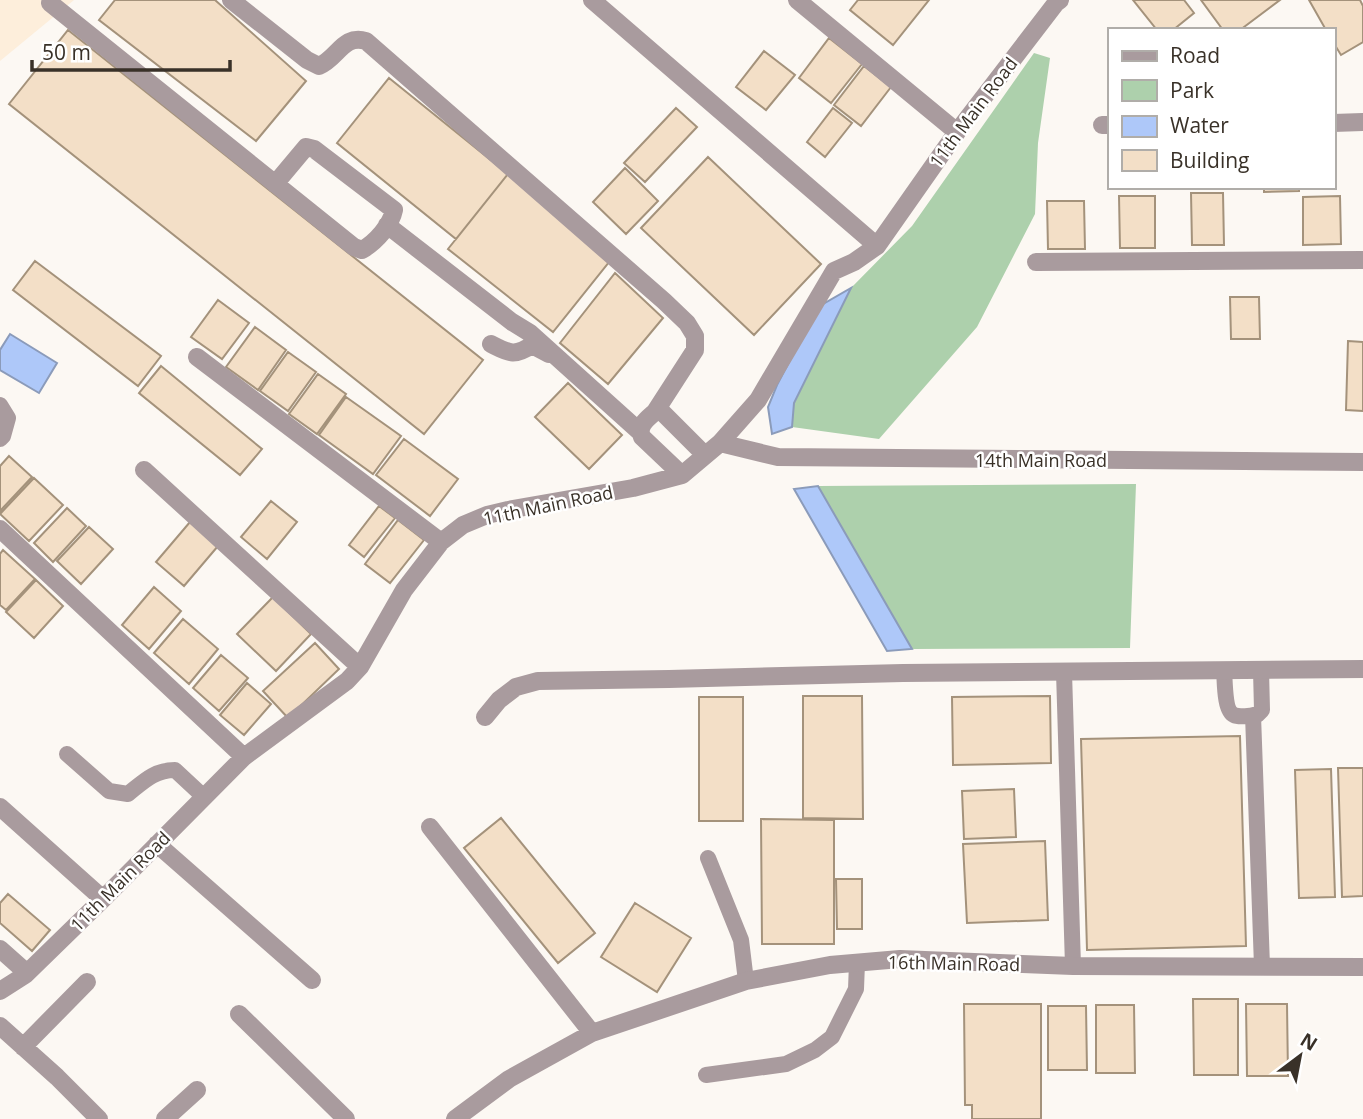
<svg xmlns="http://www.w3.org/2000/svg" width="1363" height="1119" font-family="'Open Sans',sans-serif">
<rect width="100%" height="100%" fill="#fcf8f3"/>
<!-- built -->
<path fill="#fdeedb" d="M0,0h74l-74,61z"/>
<!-- green -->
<path fill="#add0ac" d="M1034,53l16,5 -12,85 -3,71 -58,113 -98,112 -87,-12 2,-23 57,-116 61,-62z
M1136,484l-6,164 -218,1 -94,-163z"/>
<!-- water -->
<path fill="#aec8f9" stroke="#8b9bba" stroke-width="2" d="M851,288l-57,115 -2,24 -20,7 -4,-27 9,-22 41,-78z
M10,334l47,29 -18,30 -39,-23v-20z
M818,486l94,163 -25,2 -93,-162z"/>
<!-- building -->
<path fill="#f3dfc7" stroke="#a4927b" stroke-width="2" d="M115,0h100l91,81 -50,60 -157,-121z
M858,0h71l-36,45 -43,-35z
M1133,0h51l10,13 -21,17h-16z
M1201,0h79l-40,30h-17z
M1309,0h51l3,6v36l-22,13 -8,-13v-12h-7z
M68,30l415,330 -59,74 -415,-330z
M829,38l33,26 -31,39 -32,-25z
M764,51l31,24 -29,35 -30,-23z
M864,66l27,21 -30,39 -27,-21z
M389,78l119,96 -52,65 -119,-96z
M676,108l21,19 -52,55 -21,-19z
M833,108l19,15 -27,34 -18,-15z
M708,157l113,107 -67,71 -113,-107z
M625,168l33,33 -32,33 -33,-32z
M508,174l101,88 -56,70 -105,-83z
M1264,187h35v4l-35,1z
M1191,193h32l1,52h-32z
M1119,196h36v52h-35z
M1340,196l1,48 -38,1v-48z
M1047,201h37l1,48h-37z
M35,261l126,95 -23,30 -125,-96z
M615,273l48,45 -55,66 -48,-41z
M1230,297h29l1,42h-29z
M218,300l31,23 -27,36 -31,-22z
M255,327l31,23 -28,40 -32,-23z
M1348,341l15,1v69l-17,-1z
M288,352l28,20 -28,39 -28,-20z
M161,366l101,83 -22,26 -101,-82z
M318,374l28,20 -29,40 -28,-20z
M568,383l54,52 -33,34 -54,-52z
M346,397l55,39 -28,38 -54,-39z
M404,439l54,40 -28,37 -54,-41z
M9,456l23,21 -32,34v-45z
M34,478l29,27 -34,36 -29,-27z
M271,501l26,21 -30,37 -26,-22z
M379,506l16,12 -31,39 -15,-12z
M67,508l19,18 -33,36 -19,-19z
M398,520l26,20 -34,43 -25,-19z
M190,522l28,24 -34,40 -28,-24z
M89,527l24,22 -32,35 -24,-23z
M3,550l32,29 -29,31 -6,-5v-51z
M36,580l27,26 -29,32 -28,-26z
M154,587l27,24 -32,38 -27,-24z
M273,597l38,37 -35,37 -39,-37z
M183,619l35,30 -29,35 -35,-31z
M315,643l24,26 -51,49 -25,-27z
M221,655l27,23 -29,33 -26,-23z
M247,683l24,21 -27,31 -24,-20z
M803,696h59l1,123 -60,-1z
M1050,696l1,67 -98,2 -1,-68z
M699,697h44v124h-44z
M1240,736l6,210 -159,4 -6,-211z
M1338,768h25v128l-21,1z
M1331,769l4,128 -36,1 -4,-128z
M1014,789l2,48 -52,2 -2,-48z
M501,818l94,115 -37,30 -94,-115z
M761,819l73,1v124h-72z
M1045,841l3,79 -81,3 -4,-79z
M836,879h26v50h-25z
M8,894l42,36 -18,21 -32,-28v-20z
M635,903l56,35 -34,54 -56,-35z
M1193,999h45v76h-44z
M964,1004h77v115h-69v-14h-7z
M1246,1004h41l1,72h-41z
M1096,1005h38l1,68h-39z
M1048,1006h38l1,64h-39z"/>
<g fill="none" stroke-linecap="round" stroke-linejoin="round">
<!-- service -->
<path stroke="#a99b9e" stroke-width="16" d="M0,405l8,13 -5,18 -3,3
M1224,670c1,10 0,41 10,45 6,3 17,0 23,0l5,-5 -1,-40
M1064,672l9,294
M1253,715l9,251
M67,754l42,37 19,3c15,-12 26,-24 47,-24l29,27
M708,858l33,82 5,41
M706,1075l80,-11 29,-14 17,-13 24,-48 1,-26"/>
<!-- minor -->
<path stroke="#a99b9e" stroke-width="18" d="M231,0l76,60 12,6c19,-8 24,-32 47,-25l298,260 23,22 8,13v14l-40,62
M592,0l285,246
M797,0l160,132
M50,3l304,244 8,3c14,-8 29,-25 32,-40l-80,-61 -8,-2 -31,37
M1333,123l30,-1
M1102,125h7
M387,225l125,97 18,11 110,99
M1036,262l327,-2
M491,344c18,9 23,13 41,1l17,9
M197,357l244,185
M720,443l58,14 585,5
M144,470l216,197
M682,475l-40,-38c-5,-11 5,-18 13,-25h7l43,43
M0,529l244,228
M485,717l14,-17 17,-13 22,-6 131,-2 234,-6 460,-4
M0,807l103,92
M430,827l162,206
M157,844l155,136
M0,949l27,24
M0,991l25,-16 78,-76 141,-142 103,-76 13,-14 44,-77 37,-48 22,-17 24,-10 21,-5 125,-22 49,-13 38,-32 38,-43 76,-129 20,-9 23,-16 80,-114 99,-129 4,-3
M239,1014l107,105
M0,1026l57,51 42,42
M23,1047l64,-65
M165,1119l32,-29
M455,1119l54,-40 83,-46 154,-52 84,-16 70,-6 173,7 290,1"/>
</g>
<g text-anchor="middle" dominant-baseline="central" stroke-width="5" stroke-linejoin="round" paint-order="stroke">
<!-- street labels -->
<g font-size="18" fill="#393128" stroke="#fff">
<text transform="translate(973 112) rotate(-53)">11th Main Road</text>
<text x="1041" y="460">14th Main Road</text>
<text transform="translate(548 505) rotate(-12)">11th Main Road</text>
<text transform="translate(120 881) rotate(-45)">11th Main Road</text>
<text transform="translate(954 963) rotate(1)">16th Main Road</text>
</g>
</g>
<!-- legend -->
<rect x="1108" y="28" width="228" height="161" fill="#ffffff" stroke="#b0ada9" stroke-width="2"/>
<rect x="1122" y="51" width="35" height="10" fill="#a99b9e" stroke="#b0ada9" stroke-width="2"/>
<text x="1170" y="63" font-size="21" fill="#393128">Road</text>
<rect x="1122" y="80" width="35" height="21" fill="#add0ac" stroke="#b0ada9" stroke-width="2"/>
<text x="1170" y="98" font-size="21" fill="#393128">Park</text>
<rect x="1122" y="116" width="35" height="21" fill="#aec8f9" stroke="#b0ada9" stroke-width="2"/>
<text x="1170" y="133" font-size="21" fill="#393128">Water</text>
<rect x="1122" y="150" width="35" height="21" fill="#f3dfc7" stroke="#b0ada9" stroke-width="2"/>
<text x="1170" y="168" font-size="21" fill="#393128">Building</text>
<!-- north arrow -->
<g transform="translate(1300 1056) rotate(32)" stroke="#ffffff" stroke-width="5" paint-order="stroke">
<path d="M0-5L12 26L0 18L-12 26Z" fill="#393128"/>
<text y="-10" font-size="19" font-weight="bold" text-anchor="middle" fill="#393128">N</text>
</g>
<!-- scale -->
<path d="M32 60v10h198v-10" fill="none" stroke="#393128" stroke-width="3.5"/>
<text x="42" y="60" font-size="21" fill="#393128" stroke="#ffffff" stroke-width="5" paint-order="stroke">50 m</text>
</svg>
